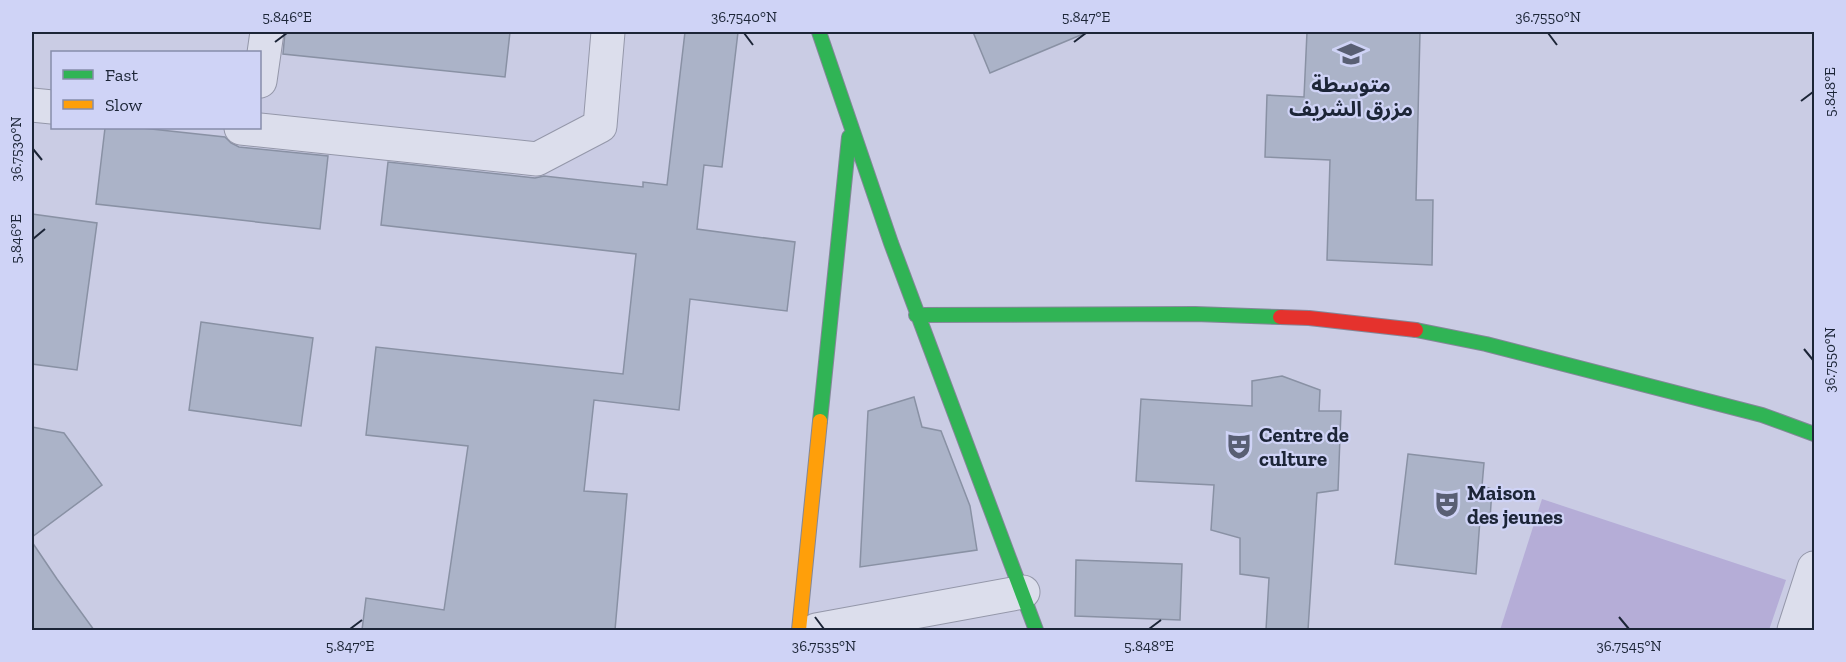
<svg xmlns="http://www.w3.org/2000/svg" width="1846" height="662" font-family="'Zilla Slab','Noto Sans Arabic',serif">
<rect width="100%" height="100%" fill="#cacce4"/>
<!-- green -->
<path fill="#b5add7" d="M1542,499l244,81 -17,50h-269z"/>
<!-- building -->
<path fill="#abb3c8" stroke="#8991a4" stroke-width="1.5" d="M285,32h225l-5,45 -222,-23z
M685,32h53l-16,135 -18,-2 -7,64 98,13 -8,69 -97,-12 -11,111 -85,-10 -10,91 43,3 -12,136h-253l4,-32 78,12 24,-164 -102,-11 10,-88 247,27 13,-120 -255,-29 7,-63 147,16 9,-2 99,11v-5l24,3z
M973,32h115l-98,41z
M1307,32h113l-4,168h17l-1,65 -105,-5 3,-100 -65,-3 2,-62 37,2z
M105,128h37l83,9 6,6 8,4 89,9 -8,73 -224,-25z
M32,214l65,9 -20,147 -45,-6z
M201,322l112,16 -12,88 -112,-16z
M1282,376l38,14 -1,21h22l-3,79 -21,3 -9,137h-42l3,-52 -29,-4v-36l-29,-8 3,-45 -78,-4 5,-82 111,7v-25z
M914,397l8,30 19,4 29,75 7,44 -117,17 8,-156z
M32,427l32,6 38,52 -70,52z
M1408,454l76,9 -2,23 10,3 -2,30h-10l-4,55 -81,-10z
M32,542l25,37 37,51h-62z
M1076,560l106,4 -2,56 -105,-4z"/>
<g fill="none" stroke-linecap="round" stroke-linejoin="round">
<defs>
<path id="street" d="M260,81l7,-49
M32,105l20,2
M241,128l296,31 63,-33 8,-94
M816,630l207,-38
M1794,630l20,-62"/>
<path id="fast" d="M819,32l72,211 145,387
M916,315l279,-1 85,3
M1416,330l70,14 276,71 52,19
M820,421l29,-284"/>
<path id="slow" d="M799,630l21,-209"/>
<path id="jam" d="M1280,317l29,1 107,12"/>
</defs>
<!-- street casing -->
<use href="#street" stroke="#9497a9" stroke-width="35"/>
<!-- fast casing -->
<use href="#fast" stroke="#838798" stroke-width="16"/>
<!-- slow casing -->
<use href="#slow" stroke="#838798" stroke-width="16"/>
<!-- jam casing -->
<use href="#jam" stroke="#838798" stroke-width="16"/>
<!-- street -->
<use href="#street" stroke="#dcdeec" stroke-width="33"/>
<!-- fast -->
<use href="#fast" stroke="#30b455" stroke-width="14"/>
<!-- slow -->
<use href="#slow" stroke="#ff9f0a" stroke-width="14"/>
<!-- jam -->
<use href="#jam" stroke="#e5322d" stroke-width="14"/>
</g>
<!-- ticks -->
<path fill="none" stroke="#1c2537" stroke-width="2" d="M744,33l9,12M1548,33l9,12M275,42l12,-9M1074,42l12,-9M1801,101l12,-9M33,149l9,11M33,239l12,-10M1804,349l9,11M815,617l9,12M1619,617l10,12M350,629l12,-9M1149,629l12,-9"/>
<!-- icons -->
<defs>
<symbol id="school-bare" viewBox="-9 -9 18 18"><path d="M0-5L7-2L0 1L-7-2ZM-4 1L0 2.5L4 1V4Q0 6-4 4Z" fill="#595f74" stroke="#cfd3f6" stroke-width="2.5" paint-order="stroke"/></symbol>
<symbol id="theatre-bare" viewBox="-9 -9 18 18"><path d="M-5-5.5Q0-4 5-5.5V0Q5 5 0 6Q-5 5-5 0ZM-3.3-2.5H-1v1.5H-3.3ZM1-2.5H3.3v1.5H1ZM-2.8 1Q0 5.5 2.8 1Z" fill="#595f74" stroke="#cfd3f6" stroke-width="2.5" paint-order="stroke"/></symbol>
</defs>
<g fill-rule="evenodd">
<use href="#school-bare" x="1332" y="35" width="38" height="38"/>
<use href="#theatre-bare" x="1220" y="427" width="38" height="38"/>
<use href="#theatre-bare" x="1428" y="485" width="38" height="38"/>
</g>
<g text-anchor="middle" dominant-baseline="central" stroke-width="4.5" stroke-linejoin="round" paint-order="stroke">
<!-- poi labels -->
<g font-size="21" font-weight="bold" fill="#1c2537" stroke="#cfd3f6" text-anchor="start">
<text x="1351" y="84" text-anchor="middle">متوسطة<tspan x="1351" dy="24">مزرق الشريف</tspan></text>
<text x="1259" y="434">Centre de<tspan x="1259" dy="24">culture</tspan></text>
<text x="1467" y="492">Maison<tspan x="1467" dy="24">des jeunes</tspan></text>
</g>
</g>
<!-- border -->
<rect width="1846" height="662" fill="none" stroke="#cfd3f6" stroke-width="66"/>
<!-- legend -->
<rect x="51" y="51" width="210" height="78" fill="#cfd3f6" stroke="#878daa" stroke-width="1.5"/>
<rect x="63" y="70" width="30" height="9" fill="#30b455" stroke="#878daa" stroke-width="1.5"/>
<text x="105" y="81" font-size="18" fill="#1c2537">Fast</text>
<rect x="63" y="100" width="30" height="9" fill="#ff9f0a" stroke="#878daa" stroke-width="1.5"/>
<text x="105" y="111" font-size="18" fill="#1c2537">Slow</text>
<rect x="33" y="33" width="1780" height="596" fill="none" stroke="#1c2537" stroke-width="2"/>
<g font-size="15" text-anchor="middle" fill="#1c2537">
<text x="287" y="22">5.846°E</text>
<text x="744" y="22">36.7540°N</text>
<text x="1086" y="22">5.847°E</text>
<text x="1548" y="22">36.7550°N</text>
<text transform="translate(1830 92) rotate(-90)" y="5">5.848°E</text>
<text transform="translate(16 149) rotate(-90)" y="5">36.7530°N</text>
<text transform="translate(16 239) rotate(-90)" y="5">5.846°E</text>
<text transform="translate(1830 360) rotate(-90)" y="5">36.7550°N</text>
<text x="350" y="651">5.847°E</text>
<text x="824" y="651">36.7535°N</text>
<text x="1149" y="651">5.848°E</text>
<text x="1629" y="651">36.7545°N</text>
</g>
</svg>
